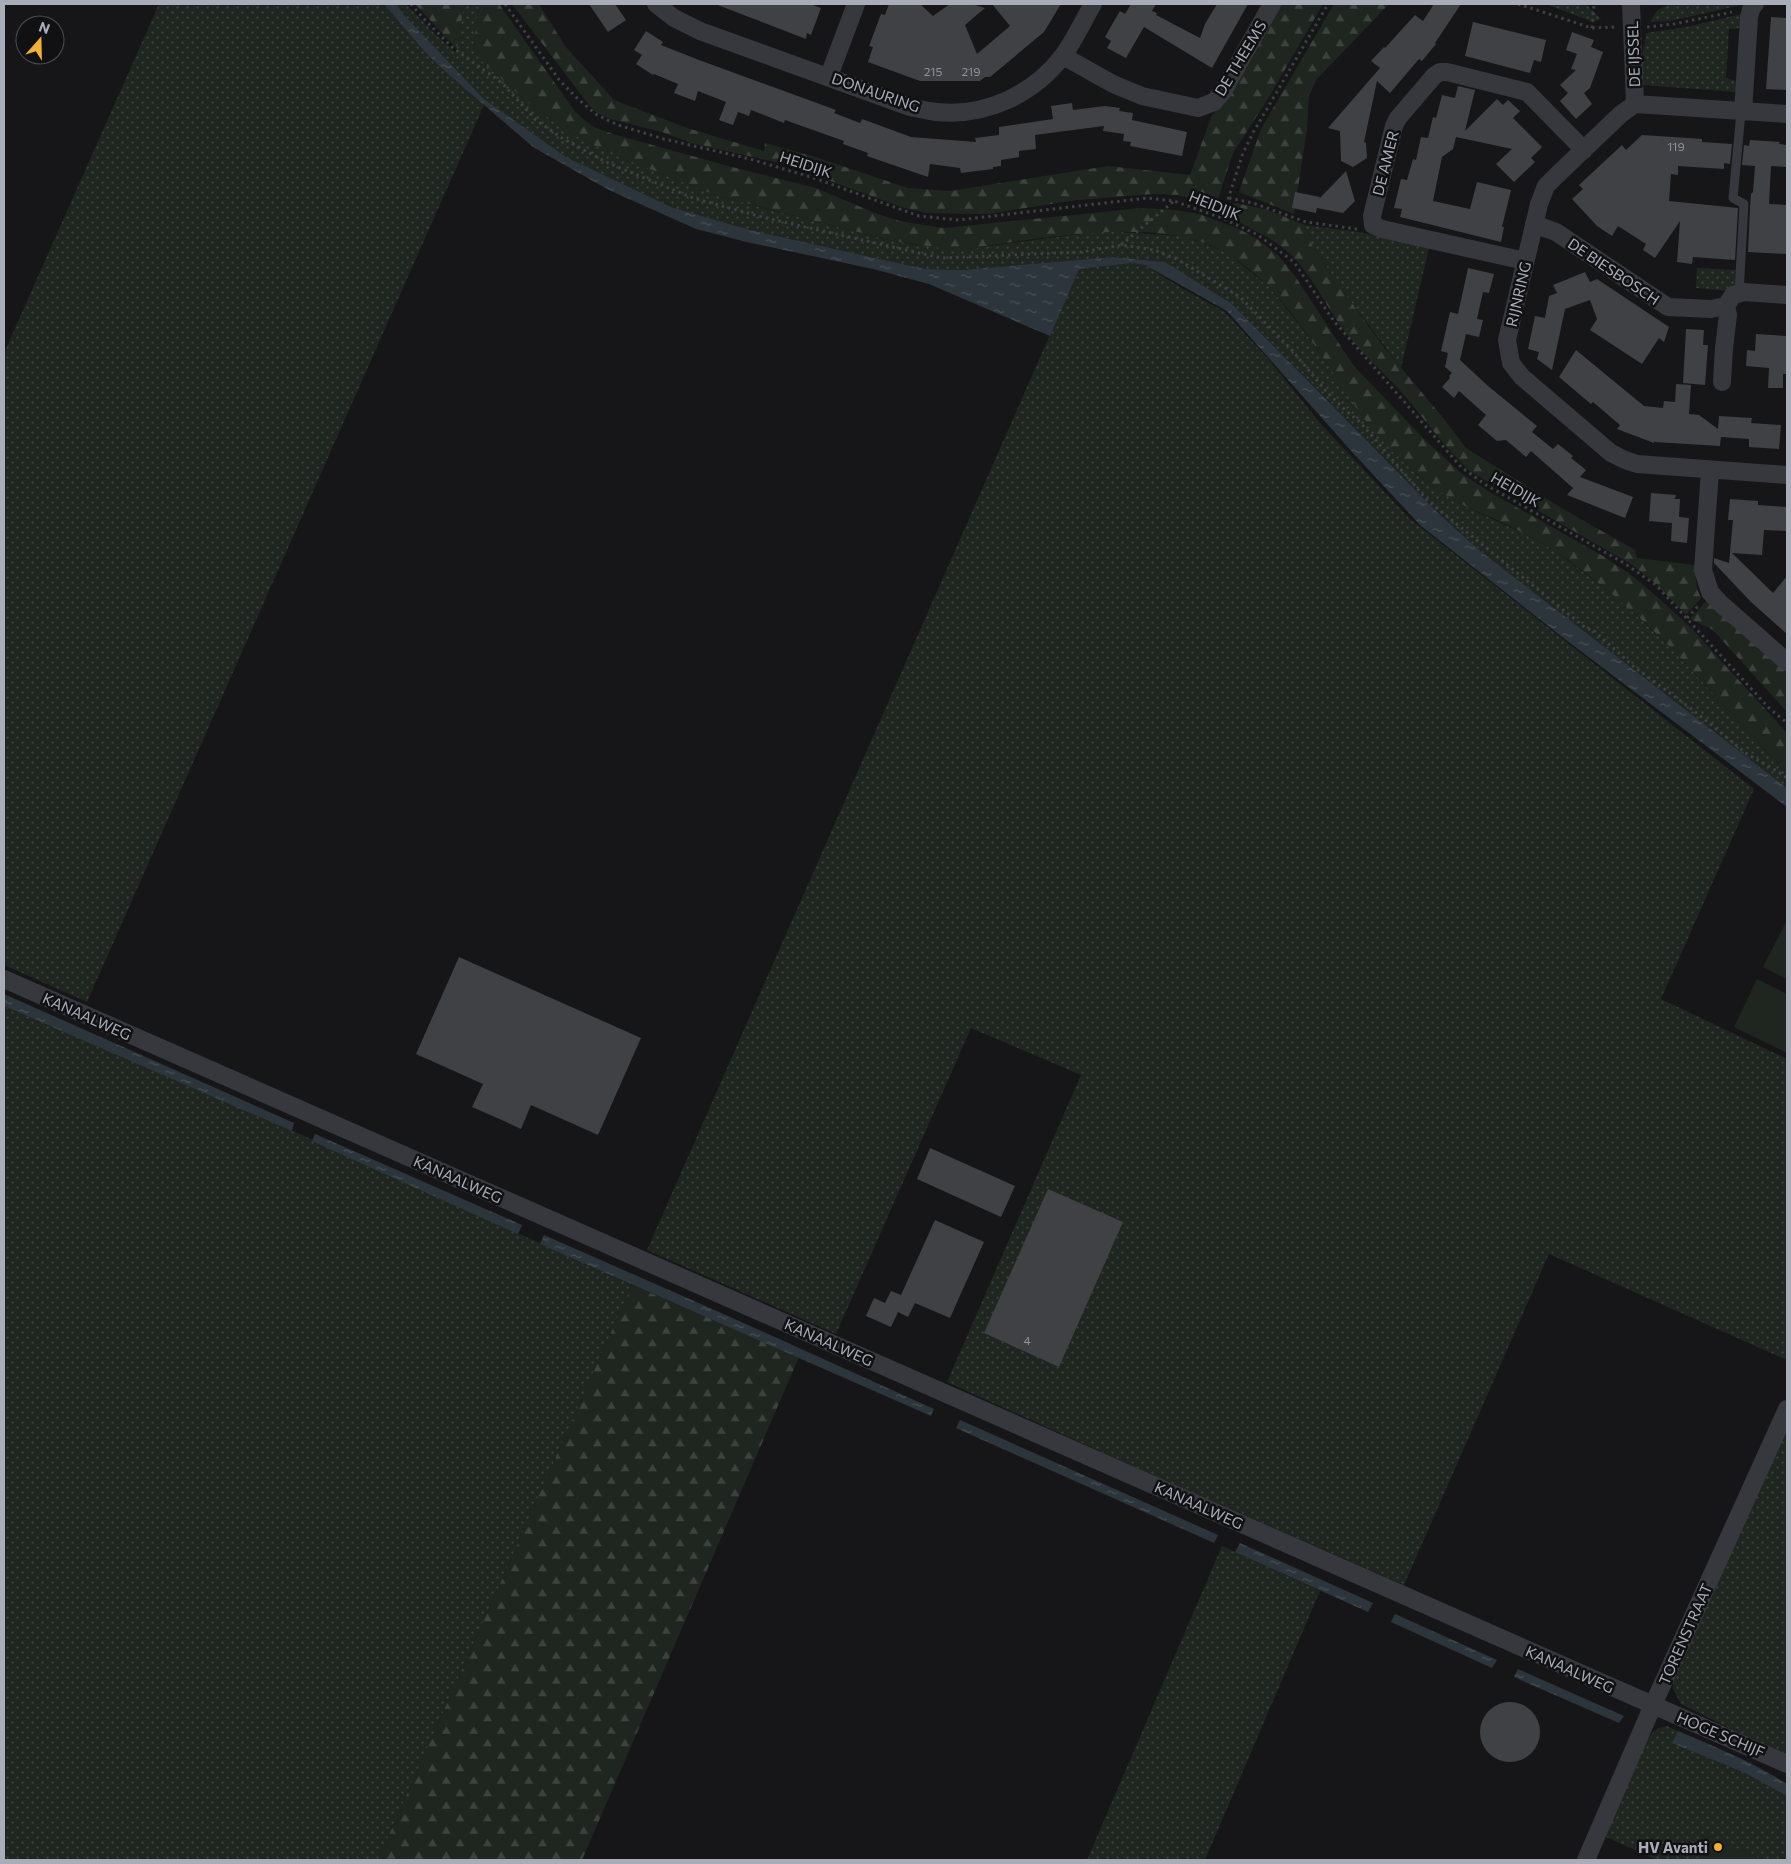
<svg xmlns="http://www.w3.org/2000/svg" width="1791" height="1864" font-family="Commissioner,sans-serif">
<defs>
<pattern id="grass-dots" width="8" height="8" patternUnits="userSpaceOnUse" patternTransform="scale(1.25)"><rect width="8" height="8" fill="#1e261f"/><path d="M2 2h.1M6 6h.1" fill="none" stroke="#3c433d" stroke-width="1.8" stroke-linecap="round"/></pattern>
<pattern id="forest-firs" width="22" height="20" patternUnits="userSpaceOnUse" patternTransform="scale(1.25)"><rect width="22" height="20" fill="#1e261f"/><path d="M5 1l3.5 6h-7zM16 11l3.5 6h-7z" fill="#3c433d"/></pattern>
<pattern id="water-ripples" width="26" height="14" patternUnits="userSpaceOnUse" patternTransform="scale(1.25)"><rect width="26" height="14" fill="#2c353c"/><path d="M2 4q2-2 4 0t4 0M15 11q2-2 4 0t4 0" fill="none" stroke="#485056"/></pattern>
</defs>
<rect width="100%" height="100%" fill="#161618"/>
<!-- grass -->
<path fill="url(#grass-dots)" d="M159,4h225l40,47 60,54 -397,897 -83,-37v-612z
M396,4h10l30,31 20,18 8,-49h15l-6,46 11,13 41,37 38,29 44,23 111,44 170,44 30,5 49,4 134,-18 81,5 24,8 23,10 41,34 29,36 74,105 42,44 49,33 63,29 28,16 64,48 52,49 94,102 22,21v17l-308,-238 -41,-37 -207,-210 -66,-41 -52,-5 -151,13 -37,-1 -175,-39 -79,-23 -105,-50 -82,-58 -79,-83z
M1546,4h40l15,15 -8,3z
M1671,4h75l-76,17 -19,1c2,-10 10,-15 20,-18z
M1741,14v14l-12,1 -3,49 11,3v11l-95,-7 -2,-12 6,-40 41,-6z
M1305,225l54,7 70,16 -28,120 -55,-73 -33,-48z
M1132,263l13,2 35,22 45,25 45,49 51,63 89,95 344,270 -93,210 126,60v301l-238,-106 -145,331 -265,-116 -192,-87 134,-307 -110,-47 -135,306 -189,-84 432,-981z
M1697,268l39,2 -1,16 -6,5 -33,-3z
M4,1006l298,129 330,150 -254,575h-374z
M1787,1427v330l-106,-53 -8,-15v-7z
M1222,1546l98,45 -115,269h-118z
M1667,1726l11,5 -6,12 73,30 42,23v64h-130l-53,-24 41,-92c6,-10 10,-17 22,-18z"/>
<!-- forest -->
<path fill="url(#forest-firs)" d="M415,4h49l-7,45z
M479,4h20l75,106 9,9 11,8 19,7 115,32 88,22 59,25 24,8 45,7 198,-20 33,2 24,4 27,10 13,5 20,11 20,16 16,20 58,89 72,75 36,33 27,18 115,65 31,21 29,25 29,27 95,104v38c-40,-38 -76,-81 -114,-121 -29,-30 -61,-57 -94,-82 -26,-20 -56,-36 -86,-50 -9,-4 -19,-7 -28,-12 -35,-18 -67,-46 -92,-76 -50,-63 -89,-156 -168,-187 -65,-24 -170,-4 -238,6h-21l-57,-9 -171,-44 -111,-44 -44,-23 -38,-29 -41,-37 -11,-13z
M512,4h27l26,42 49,54 73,28 77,23 1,-8 47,13 96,32 42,3 158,-25 82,9 22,-60 8,-8 57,-103h46l-54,93 -36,56 -17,52 -38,-10 -26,-1 -75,6 -89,14 -61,-1 -23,-5 -120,-44 -93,-21 -29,-11 -52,-13 -13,-6 -8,-8z
M1334,4h55l-72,75 -8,16 -2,34 -13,85 -55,-22 22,-63z
M1235,203l30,6 40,16 8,22 33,48 37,51 61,73 22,29 97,61 72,41 2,8 57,7 3,24 4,9 -15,17 -31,-32 -24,-19 -160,-92c-25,-23 -45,-51 -67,-77 -21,-24 -46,-44 -64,-70 -16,-23 -28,-49 -48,-69 -16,-17 -40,-26 -61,-38 -1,-6 -2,-11 4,-15z
M1708,599l79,71v42l-74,-82 -23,-11z
M632,1285l167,72 -217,503h-204z"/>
<!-- pitch -->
<path fill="#1e261f" d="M1787,920v59l-24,-12z
M1757,979l30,15v59l-53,-26z
M1707,1835l54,24 -1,1h-63z"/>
<!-- water -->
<path fill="url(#water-ripples)" d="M384,4h12l9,12 79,83 82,58 105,50 79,23 175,39 37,1 151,-13 52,5 66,41 207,210 41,37 308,238v19l-221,-167 -145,-114 -68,-73 -126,-142 -82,-46 -13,-2 -53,6 -29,67 -121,-52 -56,-15 -126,-27 -51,-13 -87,-39 -76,-43 -86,-74 -23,-22z
M4,994l290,129 -2,8 -288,-125z
M315,1134l207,91 -4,9 -206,-93z
M544,1235l184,81 206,93 -3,7 -391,-172z
M960,1420l258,115 -4,8 -258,-115z
M1240,1543l133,60 -5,9 -133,-60z
M1395,1614l102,46 -5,8 -101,-46z
M1518,1669l106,47 -5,7 -105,-46z
M1678,1731c37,16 75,31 109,53v12l-42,-23 -73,-30z"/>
<!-- building -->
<path fill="#404145" d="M589,4h26l11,16 -18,12z
M715,4h95l11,4 -10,27 -4,-2 -1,6z
M889,4h31l13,12 17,-12h22l13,4 -20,17 12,29 33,-28 -18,-22h69l-17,28 -54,45h-5l-5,4h-60l-52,-19 5,-15 -4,-1 12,-32 4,1z
M1131,4h25l-4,7 5,2 -1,2 44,23 5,-14 12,-20h31l-36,64 -68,-41 -18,31 -19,-10 4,-7 -6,-4 5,-9 10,-17 5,3z
M1434,4h27l-26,39 1,1 -14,17 -3,-2 -29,34 -13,-12 -13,61 2,1 1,15 -14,9 -12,-6 -1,-30 -12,-3 52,-60 -9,-7 13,-14 1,1 30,-33 8,6z
M1771,17l16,1v72l-21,-1z
M1473,22l73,18 -5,22 -7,-2 -4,13 -65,-17z
M646,31l17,11 -2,3 38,15 137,50 -2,3 26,10 2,-4 49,18 65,5 -1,-4 24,-3v-8l54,-8 -2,-13 21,-3 1,7 32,-4 15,2 -1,3 14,2 -1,7 55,12 -5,24 -52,-10 1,-4 -8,-1 1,-7 -21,-3 1,-5 -69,9 1,14 -17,2v6l-18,3v6l-8,1v2l-32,4 -1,-5 -30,-4 -2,13 -61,-21 1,-3 -25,-9 1,-3 -59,-21 -1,3 -33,-13 -2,6 -11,-4 -5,13 -14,-5 7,-18 -28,-11 -3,10 -21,-8 4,-9 -24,-10 -1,1 -17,-11 6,-9 -8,-5z
M1572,32l22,8 -3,7 12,5 -13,36 -6,5 8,11 -16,15 -16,-18 8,-8 -8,-8 16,-15 -5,-1 6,-15 -11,-4z
M1458,86l17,4 -10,41 32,-32 6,6 5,-5 12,11 -7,7 29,29 -11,11 4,4 -21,20 -18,-18 16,-15 -56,-12 -3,12 -11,8 -9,44 37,8 7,-27 34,8 -9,37h2l-3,15 -101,-25 2,-8 -8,-1 7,-29 6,1 6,-21 3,1 5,-23 7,1 5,-21 3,1 6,-23 13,3z
M1642,135l60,4v3l30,2 -2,20 -6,-1v6l-46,-3v9l-7,-1 -2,27 69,7 -3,52 -42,-3 -1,7 -15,-2 3,-41 -25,37 -12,-8 3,-6 -28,-18 -6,10 -15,-10 -25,-27 11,-10 -4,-4 43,-40 4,5z
M1750,140l30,2 -1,2 8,1v22l-16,-1 -2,38 18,1v49l-39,-2 2,-44 1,-14 2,-2 2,-26 -13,-1 2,-20 5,1z
M1346,171l9,30 -12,12 -26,-5 -1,5 -24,-5 3,-16 25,5 -1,2z
M1468,268l26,6 -5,19 -6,-1 -6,27 6,1 -4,17 -13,-3 -6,26 28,26 49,40 -5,6 21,17 5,-5 15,12 -2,2 15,12 -6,7 53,20 -8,21 -58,-23 6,-7 -42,-37 -5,6 -20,-17 -9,1 -19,-16 8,-10 -27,-24 -5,7 -12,-11 8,-9 -1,-2 3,-3 -7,-6 3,-14 -7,-2 9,-39 8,2z
M1585,272l5,10 7,-3 72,48 -5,15 -5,-4 -17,26 -52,-34 7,-11 -7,-19 -25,9 -13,61 -15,-11 2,-7 -11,-3 7,-33 10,2 4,-22 8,-3 -4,-8z
M1686,329l18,1 -1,15h5l-3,40 -22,-2z
M1756,334l31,2v38h-4v14h-15l1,-20 -23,-2 1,-16 8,1z
M1576,350l68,56 19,2 1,-7 11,1 1,-18 15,1 -2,29 10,1 19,14 1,-13 33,2 -1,5 30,2 -2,24 -30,-2v-8l-28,-2 -1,9 -65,-4v-2l-1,3 -37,-14 3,-4 -27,-23 -2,2 -32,-27z
M1651,493l25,2 -1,4h5l-1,18 10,1 -2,25 -16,-2 1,-18 -23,-2z
M1730,499l28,2v4l29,2v24l-23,-1 -2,25 -30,-2 41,40 14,-17v58l-36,-32 -37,-39v-5l15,5 4,-43h-5z
M459,957l182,81 -43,97 -67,-30 -10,24 -17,-8 -32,-14 11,-23 -67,-30z
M930,1148l85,38 -14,31 -84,-38z
M1048,1189l75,33 -64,145 -75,-34z
M935,1220l49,22 -34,76 -35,-15 -7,14 -10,-5 -7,15 -25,-11 8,-18 11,5 6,-12 10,4z
M1480 1732a30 30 0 1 1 60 0a30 30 0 1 1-60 0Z"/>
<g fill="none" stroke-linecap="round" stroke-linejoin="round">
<!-- path -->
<path stroke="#3d3f44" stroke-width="3" stroke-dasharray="2.5 4" stroke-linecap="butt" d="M411,4l12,14 30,30 49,35 34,37 26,18 44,24 87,36 73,20 175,40 141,-6 39,-7 33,5 23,9 63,38 51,52 34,41 20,20 15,12 68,79 159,128h5l41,37 60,44 54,44 28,16 12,8
M505,4l55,77 18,18 19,16 21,10 46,14 86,20 64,19 105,38 40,4 188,-22 27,3 48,17 36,17 36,27 39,58 128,147 25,18 138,78 32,22 113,123 18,15
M1518,4l74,24 24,-1
M1647,27l27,-3 58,-12
M1592,28l2,-24
M1229,198l24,5 53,19 51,7
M1222,218l21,-65 11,-22 74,-127
M1121,245l53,-44
M1687,618l13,-14"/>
<!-- service -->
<path stroke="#37383d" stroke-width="9" d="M1739,293l5,-89 -11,-6 8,-86"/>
<!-- minor -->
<path stroke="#37383d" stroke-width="18" d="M656,4l18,14 26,13 210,76c9,2 18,4 27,5 48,5 95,-17 125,-55 12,-16 21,-36 31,-53
M1631,4l4,100
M1063,56l50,28 29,12 56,12 16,-6 9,-11 49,-87
M829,76l27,-72
M1743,112l6,-94 2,-9 4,-5
M1787,114l-152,-10 -14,10 -64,61 -11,11 -7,18 -32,136 4,23 11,14 89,76 14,7 12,4 150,11
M1534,224l22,8 112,75 43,2 15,-3
M1525,261l-143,-32 -9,-4 -1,-9 22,-90 4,-8 36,-42 6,-4h7l80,20 57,58
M1722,382l2,-34 4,-33 -2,-9 7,-11 11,-3 43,3
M1710,470l-7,100 7,22 10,11 67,59
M4,979l1783,785
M1586,1860l67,-155 134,-296"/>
</g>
<!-- markers -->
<circle fill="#f2b134" stroke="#111113" stroke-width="2" cx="1718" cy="1847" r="5"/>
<g text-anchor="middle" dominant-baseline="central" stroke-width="5" stroke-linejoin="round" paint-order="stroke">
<!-- number labels -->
<g font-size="12" fill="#8e929b">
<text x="933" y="71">215</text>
<text x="971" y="71">219</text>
<text x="1676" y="146">119</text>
<text x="1027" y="1340">4</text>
</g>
<!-- street labels -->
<g font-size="15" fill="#a8adb8" stroke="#111113">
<text transform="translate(1633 54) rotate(-92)">DE IJSSEL</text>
<text transform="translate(1240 58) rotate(-59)">DE THEEMS</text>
<text transform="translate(876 92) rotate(19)">DONAURING</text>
<text transform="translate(1385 163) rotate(-76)">DE AMER</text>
<text transform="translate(806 164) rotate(18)">HEIDIJK</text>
<text transform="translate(1215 205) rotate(22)">HEIDIJK</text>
<text transform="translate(1614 271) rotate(34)">DE BIESBOSCH</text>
<text transform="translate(1518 294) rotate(-77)">RIJNRING</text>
<text transform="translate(1516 489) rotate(30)">HEIDIJK</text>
<text transform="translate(87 1016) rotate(24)">KANAALWEG</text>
<text transform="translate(458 1179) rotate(24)">KANAALWEG</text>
<text transform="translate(829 1342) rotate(24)">KANAALWEG</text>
<text transform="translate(1199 1505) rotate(24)">KANAALWEG</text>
<text transform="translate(1685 1634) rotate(-66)">TORENSTRAAT</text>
<text transform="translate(1570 1669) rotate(24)">KANAALWEG</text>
<text transform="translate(1721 1734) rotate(23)">HOGE SCHIJF</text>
</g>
<!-- poi labels -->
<g font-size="15" font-weight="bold" fill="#a8adb8" stroke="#111113" text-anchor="end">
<text x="1708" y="1847">HV Avanti</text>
</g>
</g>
<!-- border -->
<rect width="1791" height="1864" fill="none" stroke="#a8adb8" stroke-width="10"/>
<!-- north arrow -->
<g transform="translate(40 40) rotate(20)"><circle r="24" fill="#111113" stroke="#4d4f55"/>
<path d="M0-4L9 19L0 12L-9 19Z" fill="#f2b134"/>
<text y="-8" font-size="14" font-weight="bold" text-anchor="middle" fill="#a8adb8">N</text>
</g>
</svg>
